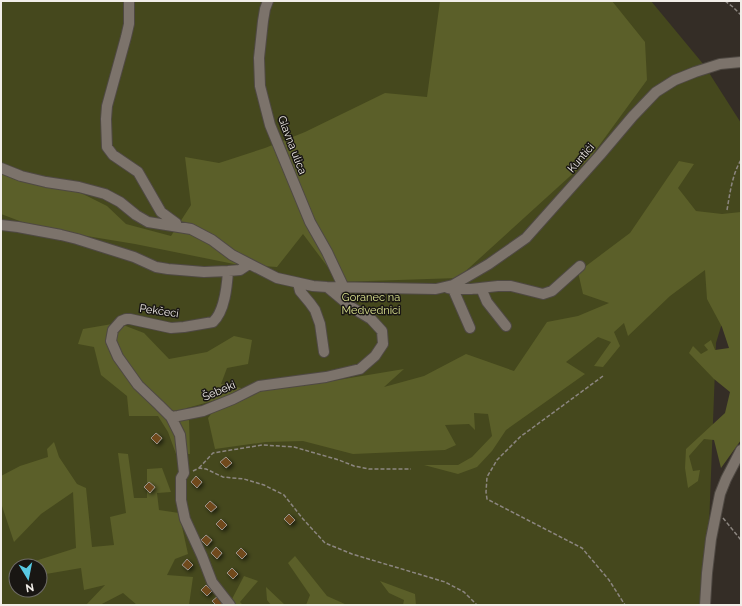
<svg xmlns="http://www.w3.org/2000/svg" width="742" height="606" font-family="Raleway,sans-serif">
<defs>
<filter id="shadow"><feDropShadow dx="2" dy="2" stdDeviation="2" flood-color="#0009"/></filter>
</defs>
<rect width="100%" height="100%" fill="#342d26"/>
<!-- green -->
<path fill="#45481d" fill-rule="evenodd" d="M1,1h650l53,64 37,58v137l-25,83 -10,262h-705zM16,566h24v24h-24z"/>
<!-- forest -->
<path fill="#5b5f29" d="M440,1h172l33,41 2,38 -57,78 -132,120 -119,4 -36,-48 -26,33 -43,-3 -99,-20 -97,-16 -37,-14v-41l25,9 55,11 26,13 19,18 45,12 20,-31 -6,-48 34,6 46,-15 40,-16 80,-39 42,4z
M679,161l15,3 -16,24 18,23 26,3 19,-2v228l-20,28 -7,-28 -10,-1 -15,17 4,15 7,-1 -2,11 -10,7 -3,-20 1,-19 39,-36 5,-21 -16,-13 -25,-26 4,-7 8,8 7,-4 -4,-5 7,-5 4,10 14,-2 -7,-21 -15,-28 -2,-29 -35,26 -42,40 -4,-13 -10,9 6,14 -17,21 -9,-1 17,-24 -13,-5 -32,25 19,12 -79,56 -14,21 -15,16 -19,7 -34,-9h34l14,-8 20,-21 -4,-22 -14,-1 1,17 -6,-6 -24,1 11,20 -11,5 -92,4 -50,-13 -37,1 -51,7 -7,-31 15,-20 -36,10 2,11 1,35h-14l-8,-22 -10,-16h-29l-2,-20 -26,-21 -7,-28 -16,-3 5,-15 35,-6 26,10 25,26 38,-7 27,-16 18,4 -4,24 -21,4 -6,16 35,7 70,-9 78,-13 -20,18 40,-11 42,-22 48,17 33,-49 31,-6 31,-13 -26,-9 -5,-22 52,-39z
M54,442l5,15 18,27 9,4 6,59 22,-2 -4,-28 16,-4 -8,-60 10,1 6,44h13v-29l15,-1 9,24 -14,1 2,17 20,3 9,41 -13,5 -8,16 26,2 -4,28h-52l-14,-12 -23,12h-14l19,-20 -21,5 -3,-22 -35,6 -6,-5v-3h-3l-5,-4 44,-14 -3,-56 -32,22 -27,28 -12,-36 -1,1v-31l19,-10 28,-9 -1,-8z
M295,556l32,40 20,9h-41l4,-10 -22,-32z
M244,576l14,5 -18,21 3,3h-9l-2,-6z
M380,581l35,13 1,11h-13l1,-5 -15,-7z
M266,587l19,18h-14l-4,-5z"/>
<!-- building -->
<path fill="#6f491f" stroke="#9b938a" filter="url(#shadow)" d="M156,433l6,5 -5,6 -6,-6z
M226,457l6,6 -6,5 -6,-6z
M196,476l6,6 -5,6 -6,-6z
M149,482l6,5 -5,6 -6,-6z
M210,501l7,6 -6,5 -6,-6z
M289,514l6,6 -5,5 -6,-6z
M221,519l6,6 -5,5 -6,-6z
M206,535l6,5 -5,6 -6,-6z
M216,547l6,6 -5,6 -6,-6z
M241,548l6,6 -5,5 -6,-6z
M187,559l6,6 -5,5 -6,-5z
M232,568l6,6 -5,5 -6,-6z
M206,585l6,6 -5,5 -6,-6z
M218,596l6,6 -4,3h-4l-4,-4z"/>
<g fill="none" stroke-linecap="round" stroke-linejoin="round">
<defs>
<path id="minor" d="M129,1v23l-3,13 -19,69 -1,13 1,28 6,8 25,17 23,40 15,11 1,3
M268,1l-3,8 -2,12 -4,37 1,28 10,39 40,97 17,30 17,36
M1,168l20,8 25,6 33,5 26,7 15,8 16,13 12,7 43,7 21,11 20,15 45,23 36,8 14,1 109,2 17,-4 36,-21 37,-26 74,-83 33,-39 23,-24 19,-12 20,-8 25,-8 21,-2
M1,225l17,2 43,8 16,4 57,18 22,10 12,2 36,3 24,-1 12,-1 9,-6
M298,283l2,8 10,12 5,7 5,14 4,28
M448,288l5,1h18l27,-3h13l32,8 9,-3 28,-25
M481,288l6,14 19,24
M453,289l17,39
M171,417l-12,-12 -21,-20 -20,-28 -7,-16 2,-11 8,-9 5,-2h4l18,4 23,5 13,-1 29,-5c12,-11 14,-36 15,-51
M230,605l-18,-23 -10,-26 -17,-37 -4,-19v-22l3,-5 -4,-38 -9,-18 7,-1 25,-5 30,-12 26,-13 67,-9 34,-8 15,-13 8,-12 -1,-13 -11,-12 -20,-12 -24,-20
M705,605l2,-32 4,-34 9,-45 6,-15 15,-29"/>
</defs>
<!-- minor casing -->
<use href="#minor" stroke="#4f4943" stroke-width="12"/>
<!-- path -->
<path stroke="#8c8680" stroke-width="1.5" stroke-dasharray="4 2" stroke-linecap="butt" d="M725,1l8,6 8,8
M727,210c3,-17 5,-35 14,-50
M603,376l-83,61 -23,23 -10,17 -1,15 1,7 95,49 27,32 16,25
M199,468l14,-15 49,-8 32,2 45,13 15,6 15,3h42
M193,471l6,-3 7,1 17,8 21,2 20,6 20,10 19,24 22,24 27,11 93,28 19,10 13,13
M723,518l18,22"/>
<!-- minor -->
<use href="#minor" stroke="#7c736b" stroke-width="10"/>
</g>
<g text-anchor="middle" dominant-baseline="central" stroke-width="3" stroke-linejoin="round" paint-order="stroke">
<!-- street labels -->
<g font-size="11" fill="#f1ede8" stroke="#191613">
<text transform="translate(292 145) rotate(69)">Glavna ulica</text>
<text transform="translate(581 158) rotate(-49)">Kuntići</text>
<text transform="translate(159 311) rotate(8)">Pekčeci</text>
<text transform="translate(219 391) rotate(-23)">Šebeki</text>
</g>
<!-- park labels -->
<g font-size="11" fill="#dbe28e" stroke="#191613">
<text x="371" y="297">Goranec na<tspan x="371" dy="13">Medvednici</tspan></text>
</g>
</g>
<!-- border -->
<rect width="742" height="606" fill="none" stroke="#f1ede8" stroke-width="4"/>
<!-- north arrow -->
<g transform="translate(28 578) rotate(170)"><circle r="19" fill="#191613" stroke="#6f6c68"/>
<path d="M0-3L7 15L0 10L-7 15Z" fill="#58c9e3"/>
<text y="-6" font-size="11" font-weight="bold" text-anchor="middle" fill="#f1ede8">N</text>
</g>
</svg>
